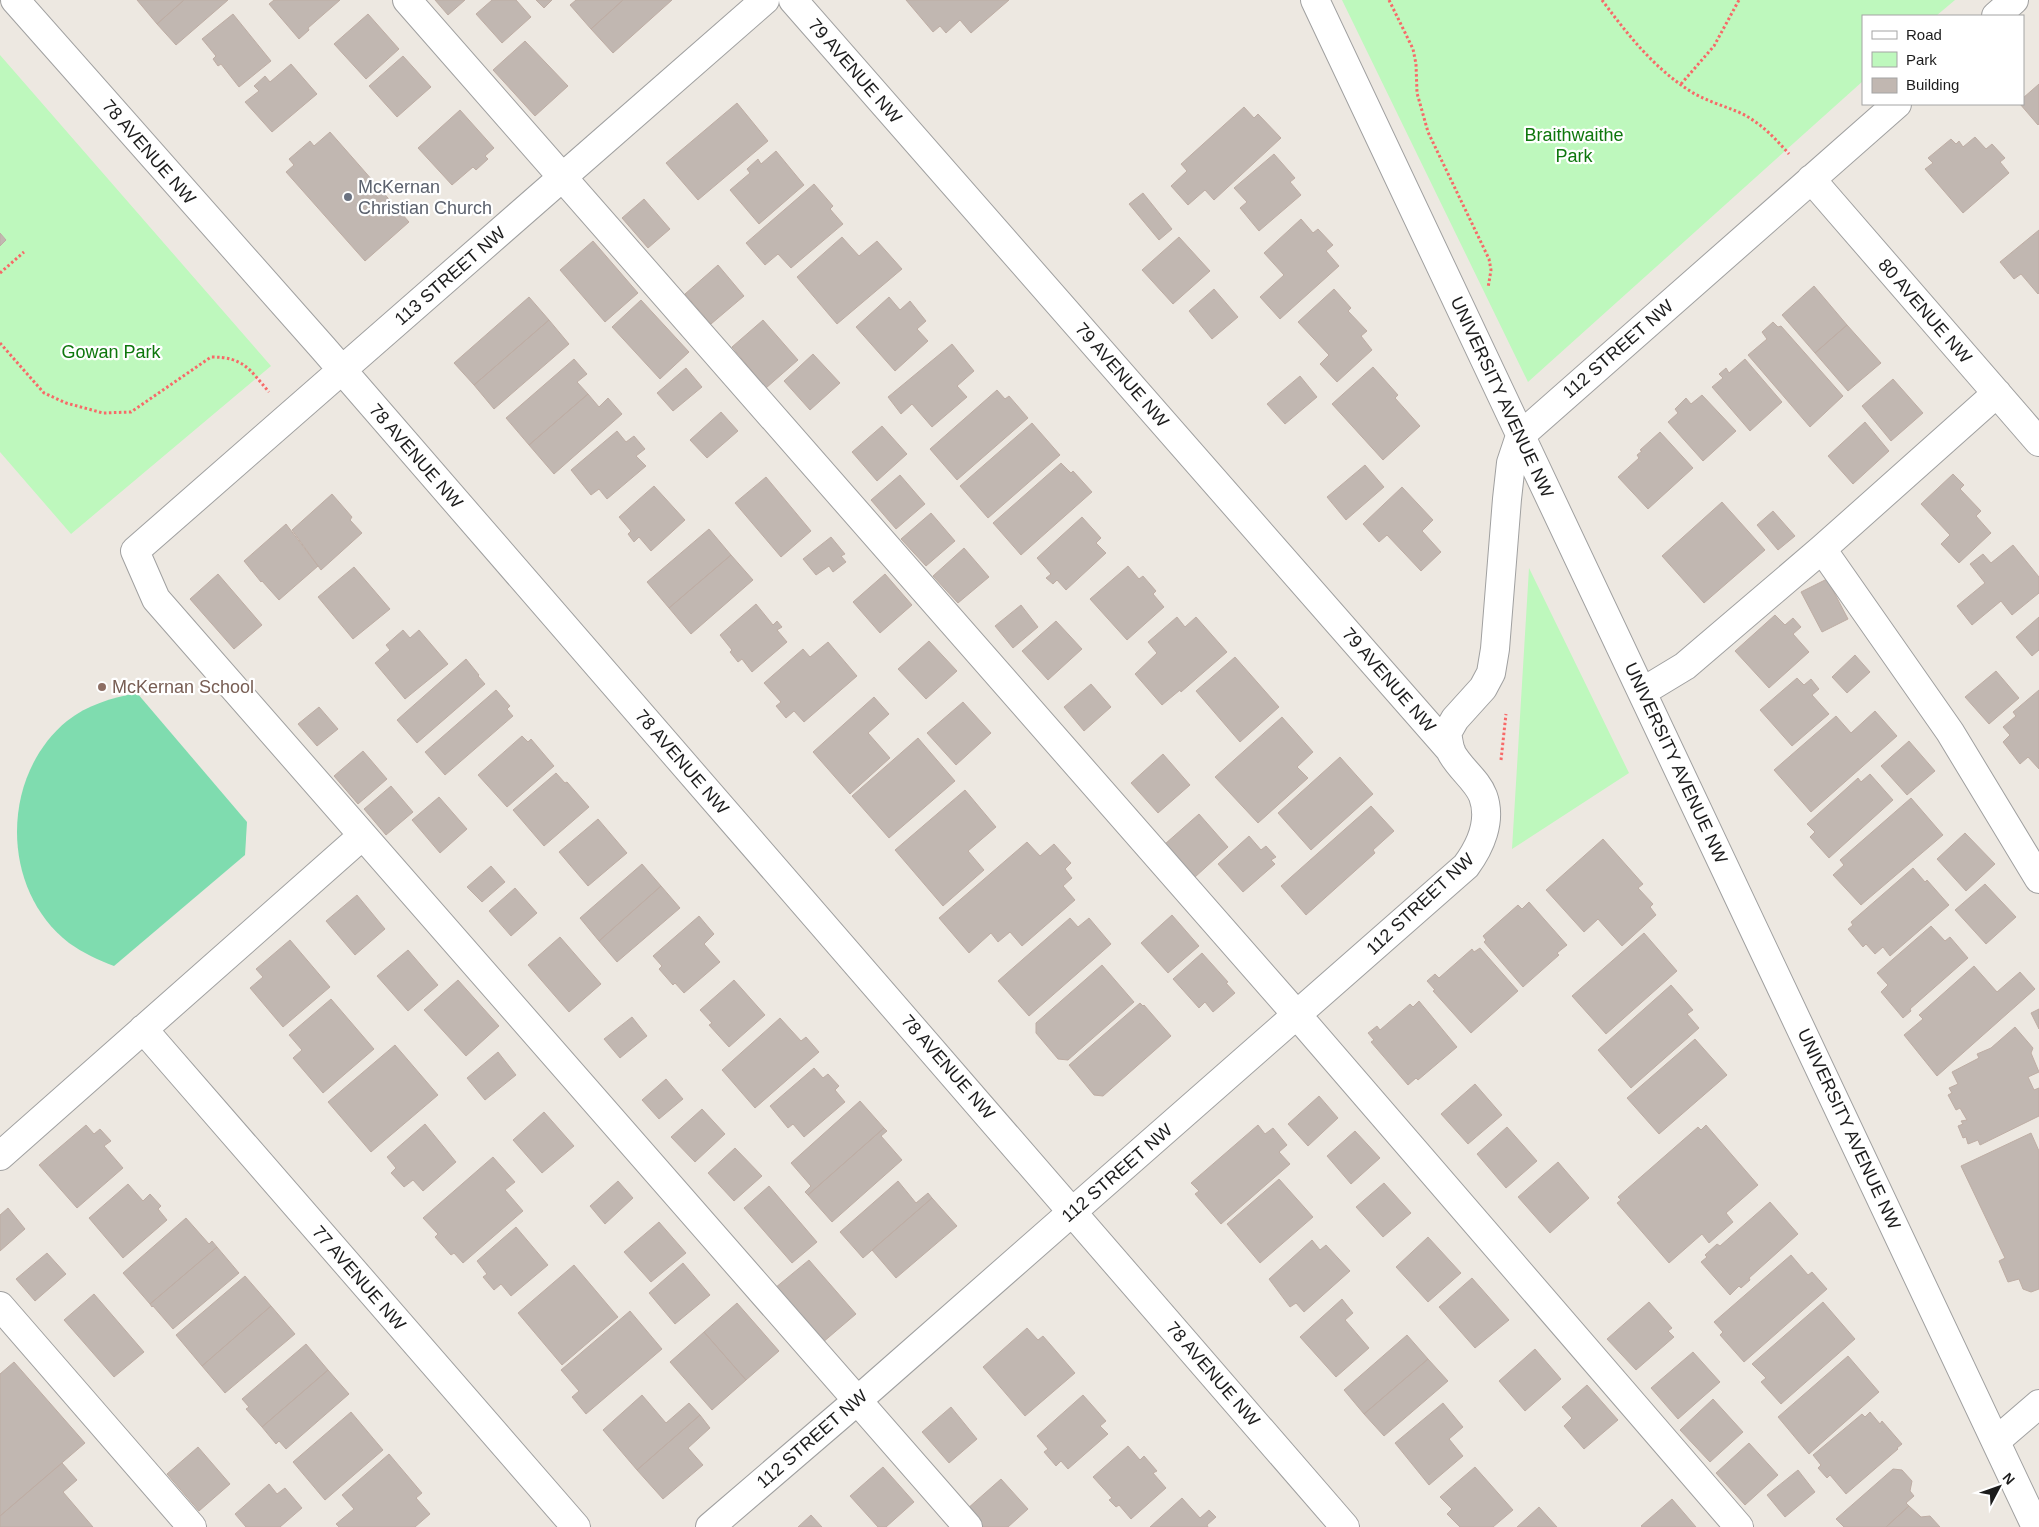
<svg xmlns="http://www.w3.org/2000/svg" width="2039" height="1527" font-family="Helvetica,sans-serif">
<rect width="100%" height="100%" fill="#ede8e1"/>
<!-- park -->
<path fill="#bef8bd" d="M1342,0h613l-19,16h-73v65l-335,301z
M0,55l271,311 -200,168 -71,-82z
M1529,568l100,205 -117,76z"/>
<!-- pitch -->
<path fill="#7fdcaf" d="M137,693l110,129 -2,33 -131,111c-16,-6 -31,-13 -45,-23 -69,-53 -69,-167 -2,-222 20,-16 44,-23 70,-28z"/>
<!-- building -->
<path fill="#c1b7b1" stroke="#beada4" d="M137,0h47l-27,24z
M184,0h44l-52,45 -19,-21z
M274,0h66l-32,28 1,2 -10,9 -30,-35z
M435,0h30l-17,15z
M492,0h24l15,17 -29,26 -26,-29z
M536,0h16l-8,8z
M576,0h47l-32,29 -21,-24z
M623,0h49l-59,53 -22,-24z
M906,0h103l-38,33 -11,-13 -14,13 -6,-7 -7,6z
M233,14l38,47 -32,26 -18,-23 -3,2 -5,-7 3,-3 -14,-17z
M368,14l31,35 -33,30 -32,-35z
M525,41l43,45 -33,30 -42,-46z
M403,56l28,31 -34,30 -28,-31z
M291,64l26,30 -45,38 -27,-30 14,-11 -5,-5 11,-10 5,6z
M2039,84v40l-1,1 -18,-21h3v-6z
M737,103l31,38 -70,59 -32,-37z
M1244,107l10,11 4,-4 23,24 -67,62 -9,-10 -17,15 -17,-19 16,-15 -6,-7z
M460,110l34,38 -9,8 3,3 -12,11 -3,-3 -21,18 -34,-37z
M330,132l79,90 -44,39 -79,-89 8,-7 -5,-6 21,-18 4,5z
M1975,137l11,12 6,-5 13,14 -5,4 9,11 -46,40 -38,-44 8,-6 -5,-5 23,-19 5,5 3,-3 4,6z
M776,151l28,34 -45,39 -29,-34 20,-17 -3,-4 11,-10 3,5z
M1274,154l21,24 -5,4 11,13 -42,36 -19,-23 7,-6 -13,-14z
M814,184l19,22 -3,3 13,15 -52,44 -13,-14 -13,11 -19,-22z
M1143,193l29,36 -13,11 -30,-36z
M644,199l26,30 -22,19 -26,-30z
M1301,219l12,14 5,-4 15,16 -7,6 13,15 -59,53 -20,-22 24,-22 -20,-22z
M2039,230v63l-1,1 -17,-20 -7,5 -14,-17z
M0,233l6,7 -6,6z
M842,237l17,19 18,-15 25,28 -65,55 -40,-47z
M1179,237l31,34 -37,33 -31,-34z
M593,241l45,52 -33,29 -45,-52z
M718,265l26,31 -33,28 -26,-30z
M1814,286l33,39 -32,28 -33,-38z
M1214,289l24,28 -26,22 -23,-28z
M1334,289l17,19 -3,3 19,20 -6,5 11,14 -35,32 -17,-18 9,-9 -31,-33z
M529,297l20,23 -75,65 -20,-22z
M889,297l11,13 10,-9 16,20 -9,8 11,12 -33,30 -39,-44z
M641,300l48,52 -29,27 -48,-52z
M549,320l20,24 -75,65 -20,-24z
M763,320l35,40 -32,28 -34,-41z
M1773,322l5,5 3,-1 62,70 -33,31 -62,-72 19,-16 -5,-7z
M1847,325l34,38 -33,28 -33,-38z
M952,344l22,27 -17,15 10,11 -35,30 -20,-23 -11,10 -13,-17z
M813,354l27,29 -30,27 -26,-29z
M574,359l13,15 -10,8 11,12 -59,51 -23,-27z
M1745,359l37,43 -32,29 -38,-44 11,-9 -4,-4 7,-6 3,5z
M1373,367l25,28 -3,3 25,28 -37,34 -51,-56z
M686,368l16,19 -29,24 -16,-18z
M1300,376l17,21 -32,27 -18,-20z
M1893,379l30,34 -32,28 -29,-35z
M997,390l8,9 4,-3 19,22 -71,62 -27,-31z
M588,394l11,13 9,-9 14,16 -68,60 -25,-29z
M1702,395l34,36 -33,30 -35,-39 10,-9 -3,-4 11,-11 5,6z
M721,412l17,19 -31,27 -17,-18z
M1865,422l24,29 -36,33 -25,-28z
M1032,423l28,32 -72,63 -28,-32z
M882,426l25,28 -30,27 -25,-29z
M617,431l9,11 8,-6 11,13 -9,7 10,10 -39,33 -8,-10 -8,6 -20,-25z
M1660,432l33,36 -45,41 -30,-32 21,-19 -2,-3 5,-4 -2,-1z
M1061,463l10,10 2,-2 19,21 -71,63 -28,-32z
M1365,465l19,22 -38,33 -19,-23z
M1953,474l11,11 -4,4 21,22 -5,5 15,17 -32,30 -18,-19 9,-9 -29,-31z
M900,475l25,29 -29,25 -25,-29z
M766,477l45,54 -30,26 -46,-54z
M654,486l31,34 -34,31 -12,-14 -5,5 -6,-8 3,-3 -12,-14z
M1402,487l31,33 -11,11 19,21 -20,19 -34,-36 -8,7 -16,-18z
M332,494l20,23 -2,3 12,13 -41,37 -29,-40z
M1722,502l43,48 -61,53 -42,-47z
M1773,511l22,25 -17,14 -21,-25z
M931,513l24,28 -29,25 -25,-27z
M1082,517l19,21 -5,5 10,10 -40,37 -9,-10 -4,4 -7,-6 5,-4 -14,-16z
M286,524l32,42 -39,34 -17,-19 -1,1 -17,-21z
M709,529l22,26 -62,53 -22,-26z
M831,537l14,17 -4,2 5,6 -13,10 -4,-6 -13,9 -13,-16z
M2013,545l26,32v16l-27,22 -11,-14 -29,24 -15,-19 28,-23 -15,-19 13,-10 8,9z
M964,548l25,29 -31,26 -25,-27z
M731,555l22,25 -62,54 -22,-26z
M1128,566l11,13 4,-3 13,15 -3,3 11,13 -37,33 -37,-41z
M354,567l36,42 -37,30 -35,-42z
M218,574l44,51 -28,24 -44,-50z
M885,574l27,31 -32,28 -27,-31z
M1827,579l21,40 -26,13 -21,-40z
M756,604l17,21 4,-4 5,6 -5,3 10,12 -35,30 -10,-13 -4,3 -8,-10 2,-2 -12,-15z
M1021,605l17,22 -25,21 -18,-22z
M1775,615l10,10 8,-7 8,9 -8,7 16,18 -40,36 -34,-37z
M1177,617l8,10 11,-10 31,35 -46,40 -1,-2 -18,15 -27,-31 22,-21 -9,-11z
M2039,617v33l-7,6 -16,-19z
M1056,621l26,28 -34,31 -26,-29z
M403,630l7,8 9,-8 29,34 -43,35 -30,-36 15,-13 -4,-5z
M929,641l28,30 -31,28 -28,-30z
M828,642l29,34 -53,46 -10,-11 -8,7 -10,-12 5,-4 -17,-19 39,-34 7,8z
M1855,655l15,17 -23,21 -15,-16z
M1235,657l44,50 -39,35 -44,-51z
M466,659l13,16 -1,1 7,8 -68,59 -20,-23z
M1996,671l23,27 -30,26 -24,-27z
M1797,678l7,7 7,-6 8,10 -7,6 17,19 -37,32 -32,-36z
M1091,684l20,23 -27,24 -20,-24z
M496,690l14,16 -3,3 6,7 -68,59 -20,-23z
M2039,690v79l-11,-12 -8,7 -17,-22 7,-7 -7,-8 13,-11 -3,-4z
M874,697l15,17 -21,19 22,25 -40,36 -37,-42z
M963,702l28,31 -35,32 -29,-32z
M319,707l19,22 -21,17 -19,-22z
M1875,711l22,25 -86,76 -37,-42 62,-54 15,17z
M1282,717l31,35 -16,15 11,11 -50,45 -43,-46z
M522,736l6,6 3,-3 23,27 -47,41 -29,-32z
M918,738l37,43 -66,57 -37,-42z
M1909,741l26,30 -28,24 -26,-29z
M363,751l24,28 -29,25 -24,-28z
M1163,754l27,31 -32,28 -27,-30z
M1340,757l33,37 -62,56 -33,-37z
M556,773l9,10 2,-1 22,25 -45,39 -31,-36z
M1870,774l23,26 -64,58 -19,-21 5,-5 -8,-8 51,-46 3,4z
M391,786l22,26 -27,23 -22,-26z
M965,790l31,37 -28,24 16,19 -41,36 -48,-56z
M439,797l28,32 -27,24 -28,-33z
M1911,798l32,37 -82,70 -28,-30 11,-10 -4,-5z
M1371,806l23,25 -21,19 2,3 -69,62 -25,-29z
M1199,814l29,33 -33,30 -30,-33z
M598,819l29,34 -39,33 -29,-34z
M1965,833l30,31 -29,27 -29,-32z
M1249,836l12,14 5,-4 10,11 -5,3 4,4 -32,28 -25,-28z
M1603,839l40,45 -5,4 15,16 -3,3 6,8 -34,31 -24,-27 -14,13 -38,-42z
M1027,842l13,14 14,-12 17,19 -6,6 7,9 -9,8 12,14 -53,46 -12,-14 -12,10 -7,-9 -22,20 -30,-35z
M642,864l19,22 -62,55 -19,-23z
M491,866l14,16 -23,20 -15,-15z
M1913,868l12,14 2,-2 22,25 -59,51 -7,-9 -8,7 -9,-10 -3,3 -15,-18 5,-4 -2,-3z
M1985,884l31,33 -30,27 -31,-34z
M661,886l19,22 -63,54 -18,-21z
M515,888l22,25 -26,23 -22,-25z
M357,895l28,34 -30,26 -29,-34z
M1529,902l38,43 -10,8 2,2 -36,32 -39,-45 2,-2 -3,-4 35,-31 4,4z
M1172,915l27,31 -31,27 -27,-30z
M699,916l15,18 -10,10 16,18 -36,31 -9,-10 -2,2 -14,-16 3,-3 -9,-10z
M1070,918l8,9 11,-9 22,26 -82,72 -31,-35z
M1931,926l14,15 5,-4 18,21 -58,51 1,2 -8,7 -22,-26 7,-7 -11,-12z
M1644,933l33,38 -71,63 -34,-38z
M560,937l41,47 -32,28 -41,-47z
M290,940l40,47 -47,40 -33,-39 13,-11 -7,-8z
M1480,948l38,43 -47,42 -38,-42 2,-1 -8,-9 8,-7 4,4 33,-29 2,3z
M408,950l30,35 -30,26 -31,-35z
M1202,953l26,29 -2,1 9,10 -22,19 -8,-10 -6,6 -26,-29z
M1102,965l32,37 -66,58 -10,-1 -22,-26v-10z
M1974,966l23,26 23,-20 15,17 -98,87 -33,-41 19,-16 -4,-4z
M458,980l41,46 -33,30 -42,-46z
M734,980l31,35 -36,32 -20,-22 3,-2 -12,-13z
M1671,985l22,25 -6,4 12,14 -68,60 -33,-38z
M331,999l43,50 -51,44 -30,-35 9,-8 -13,-15z
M1419,1001l38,46 -39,33 -2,-2 -8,7 -37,-43 3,-2 -6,-7 9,-7 3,4 30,-26 3,3z
M1140,1003l3,3 1,-1 27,31 -68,60 -9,-1 -25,-30z
M2039,1009v20l-8,-16z
M632,1017l15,19 -27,22 -16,-19z
M780,1018l21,23 5,-4 13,15 -64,56 -33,-38z
M2015,1027l18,21 -2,5 8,19 -11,5 6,13 5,-2v28l-59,29 -2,-5 -10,4 -2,-7 -3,1 -5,-12 5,-2 -2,-3 6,-1 -7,-12 -4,2 -8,-15 4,-2 -3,-5 9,-4 -6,-12 27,-14 -2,-4 14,-6z
M1695,1039l32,36 -68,59 -32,-36z
M395,1045l43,50 -67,57 -43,-50z
M498,1052l18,23 -31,25 -18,-22z
M814,1068l9,10 5,-4 11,12 -4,4 10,12 -41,35 -11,-13 -5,4 -18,-22z
M666,1079l17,20 -24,20 -17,-19z
M1475,1084l27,31 -34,29 -27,-30z
M1319,1096l19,22 -30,28 -20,-22z
M860,1101l24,27 -76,67 -3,-3 6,-6 -20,-23z
M702,1109l23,25 -30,28 -24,-25z
M544,1112l30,34 -32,27 -29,-33z
M425,1124l31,38 -33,29 -10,-11 -9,7 -13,-14 5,-5 -9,-11z
M86,1125l8,9 6,-5 11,12 -7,5 19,22 -46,40 -38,-43z
M1258,1125l7,9 8,-6 14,17 -8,7 11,12 -69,60 -26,-30 4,-3 -8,-8z
M1706,1125l52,60 -32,28 7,9 -24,21 -7,-9 -33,29 -52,-60 4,-3 -3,-3 80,-70 3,3z
M1507,1127l30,34 -31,27 -29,-34z
M884,1128l3,3 -6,5 21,24 -70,62 -24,-27z
M1355,1131l25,27 -29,26 -24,-28z
M2031,1133l8,18v138l-8,3 -8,-3 -4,-10 -11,3 -9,-21 6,-3 -44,-92z
M735,1148l27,28 -28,25 -26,-28z
M493,1157l22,25 -10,8 18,21 -60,52 -9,-10 -3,2 -16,-18 3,-3 -15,-16z
M1558,1162l31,36 -39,35 -32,-36z
M1279,1179l34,38 -53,46 -33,-39z
M618,1181l15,17 -28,26 -15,-18z
M898,1181l18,22 12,-10 4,5 -69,60 -23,-26z
M1384,1183l27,30 -28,24 -27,-30z
M128,1184l15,17 7,-7 11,12 -3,3 9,11 -44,38 -34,-40z
M769,1186l48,56 -25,21 -48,-55z
M932,1198l25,28 -61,52 -24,-28z
M1770,1202l28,32 -49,44 1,2 -9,8 -2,-2 -9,9 -29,-33 6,-5 -2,-2 12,-11 3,2z
M8,1208l17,21 -25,22v-36z
M186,1218l23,26 3,-3 5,6 -67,57 -27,-31z
M659,1222l27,31 -35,29 -27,-30z
M516,1227l32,38 -37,31 -10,-12 -7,6 -11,-13 4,-3 -10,-13z
M1428,1237l33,36 -33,29 -32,-35z
M1312,1240l8,10 6,-5 24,26 -46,41 -8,-9 -6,4 -21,-28z
M217,1247l22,26 -66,56 -20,-23 -1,1 -2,-3z
M47,1253l19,21 -31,27 -19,-22z
M1791,1255l17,20 4,-3 15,17 -83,73 -24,-27 3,-3 -9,-10z
M809,1260l47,54 -34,29 -47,-55z
M683,1263l27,32 -35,29 -26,-31z
M574,1265l44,52 -56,48 -44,-52z
M245,1276l26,30 -69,60 -26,-31z
M1472,1278l37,42 -34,28 -36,-41z
M94,1294l50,58 -30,25 -50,-57z
M1342,1299l11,14 -8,7 24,28 -33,29 -36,-40z
M1649,1302l23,26 -4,3 6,6 -38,33 -29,-31z
M1823,1302l32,37 -74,65 -20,-22 5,-4 -14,-14z
M737,1303l42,48 -33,29 -42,-48z
M271,1306l24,28 -70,59 -23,-27z
M630,1311l32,38 -76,65 -14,-17 7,-6 -18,-21z
M1027,1328l11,12 5,-4 32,37 -50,43 -42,-49z
M704,1332l42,48 -34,30 -42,-48z
M1407,1335l21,24 -64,55 -20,-24z
M306,1344l22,26 -66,57 -16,-18 3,-2 -7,-8z
M1535,1349l26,30 -36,32 -26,-30z
M1693,1352l27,30 -42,37 -27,-31z
M1848,1356l31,36 -70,62 -31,-37z
M1428,1359l20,22 -64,55 -20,-22z
M14,1362l71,81 -85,73v-142z
M328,1370l21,24 -63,55 -7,-8 -3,3 -14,-17z
M1587,1385l31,35 -34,29 -20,-23 8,-8 -10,-11z
M642,1395l24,28 23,-20 11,12 -63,55 -34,-40z
M1083,1395l23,26 -6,5 8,8 -40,35 -7,-8 -5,5 -12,-14 4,-3 -11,-13z
M1713,1399l30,33 -33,30 -30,-32z
M1443,1403l20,24 -14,12 14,17 -34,29 -34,-42z
M951,1407l26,32 -28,24 -27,-31z
M351,1412l32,38 -58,50 -32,-38z
M1870,1412l10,12 2,-3 20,23 -5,4 1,1 -52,45 -16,-19 -3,3 -9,-10 3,-3 -8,-10 49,-41 3,3z
M700,1415l10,13 -22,20 15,17 -40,34 -26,-29z
M1749,1443l29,32 -33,30 -29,-32z
M1128,1446l12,14 4,-4 13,15 -4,2 13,15 -35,31 -12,-14 -3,2 -7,-7 3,-2 -19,-21z
M198,1447l32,37 -31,27 -32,-37z
M389,1454l33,39 -6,5 14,16 -15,13h-76l-3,-3 18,-15 -12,-14z
M62,1463l15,17 -14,12 30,35h-93v-11z
M883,1467l31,35 -28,25h-8l-28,-31z
M1475,1467l38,43 -20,17h-33l-13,-13 5,-5 -12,-12z
M1893,1469l9,1 10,11 -2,10 4,5 -8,7 3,3 -23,21h-42l-8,-8z
M1798,1470l17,22 -30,25 -18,-22z
M1001,1479l27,30 -20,18h-26l-15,-18z
M269,1484l8,10 8,-6 17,20 -22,19h-34l-11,-13z
M1182,1498l18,20 9,-8 7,7 -9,8 1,2h-58z
M1672,1499l24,28h-54l-1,-1z
M1909,1506l12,11 9,-1 10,11h-54z
M1539,1507l18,20h-40z
M811,1515l11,12h-24z"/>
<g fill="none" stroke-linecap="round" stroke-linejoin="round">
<defs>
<path id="minor" d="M15,0l308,348 1022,1179
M407,0l890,1015 442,512
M765,0l-630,551 21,48 812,928
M793,0l658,751
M1315,0l721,1527
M1996,16l18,-16
M1811,179l228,263
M1822,549l128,183 89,147
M1642,692l43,-26 137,-117 175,-156
M143,1029l433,498
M0,1156l362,-320
M0,1306l192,221
M1996,1441l43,-37
M710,1527l148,-127 608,-534c14,-19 26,-45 17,-70 -6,-16 -24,-28 -32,-44 -2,-6 -3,-14 -4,-19l8,-14 28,-31 8,-15 4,-24 12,-150 4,-36 9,-27 377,-332"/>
</defs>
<!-- minor casing -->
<use href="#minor" stroke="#a0a0a0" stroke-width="30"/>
<!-- path -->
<path stroke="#f76968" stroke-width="3" stroke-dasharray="2.5 2.5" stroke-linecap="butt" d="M1389,0l24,49 3,15 1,29 11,39 61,127 2,11 -3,18
M1602,0c25,34 52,68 88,91 14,9 31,14 46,20 22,9 38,26 53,43
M1681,84l33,-38 25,-46
M0,273l24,-21
M0,343l44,50 22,10 37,10 28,-1 80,-55c33,0 38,12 58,35
M1501,760l5,-46"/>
<!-- minor -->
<use href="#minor" stroke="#fff" stroke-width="28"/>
</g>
<!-- markers -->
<circle fill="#6b7280" stroke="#fff" stroke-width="2" cx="348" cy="197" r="5"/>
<circle fill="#8d6e63" stroke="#fff" stroke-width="2" cx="102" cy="687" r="5"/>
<g text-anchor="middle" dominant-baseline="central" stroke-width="4.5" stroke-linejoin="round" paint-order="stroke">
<!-- street labels -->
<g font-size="18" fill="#1c1c1c" stroke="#fff">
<text transform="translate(855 71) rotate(49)">79 AVENUE NW</text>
<text transform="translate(149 152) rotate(49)">78 AVENUE NW</text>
<text transform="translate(450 276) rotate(-41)">113 STREET NW</text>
<text transform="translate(1925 311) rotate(49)">80 AVENUE NW</text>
<text transform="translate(1618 349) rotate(-41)">112 STREET NW</text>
<text transform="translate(1122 375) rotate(49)">79 AVENUE NW</text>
<text transform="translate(1502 397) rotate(65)">UNIVERSITY AVENUE NW</text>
<text transform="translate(416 456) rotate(49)">78 AVENUE NW</text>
<text transform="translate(1389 680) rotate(49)">79 AVENUE NW</text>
<text transform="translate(682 762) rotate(49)">78 AVENUE NW</text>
<text transform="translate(1676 763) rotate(65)">UNIVERSITY AVENUE NW</text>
<text transform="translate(1420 904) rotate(-43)">112 STREET NW</text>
<text transform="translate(948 1067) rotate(49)">78 AVENUE NW</text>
<text transform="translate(1849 1129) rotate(65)">UNIVERSITY AVENUE NW</text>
<text transform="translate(1117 1173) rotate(-41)">112 STREET NW</text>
<text transform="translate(359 1278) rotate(49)">77 AVENUE NW</text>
<text transform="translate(1213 1374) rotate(49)">78 AVENUE NW</text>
<text transform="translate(812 1439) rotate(-41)">112 STREET NW</text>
</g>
<!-- park labels -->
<g font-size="18" fill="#0e770d" stroke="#fff">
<text x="1574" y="135">Braithwaithe<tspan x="1574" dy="21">Park</tspan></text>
<text x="111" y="352">Gowan Park</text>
</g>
<!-- worship labels -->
<g font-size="18" fill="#5b616d" stroke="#fff" text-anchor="start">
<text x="358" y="187">McKernan<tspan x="358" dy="21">Christian Church</tspan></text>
</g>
<!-- education labels -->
<g font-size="18" fill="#785e54" stroke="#fff" text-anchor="start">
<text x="112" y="687">McKernan School</text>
</g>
</g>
<!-- legend -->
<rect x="1862" y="15" width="162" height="90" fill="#ffffff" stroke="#a4a4a4"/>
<rect x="1872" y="31" width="25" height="8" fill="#ffffff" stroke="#a4a4a4"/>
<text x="1906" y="40" font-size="15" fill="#1c1c1c">Road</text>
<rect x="1872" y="52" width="25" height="15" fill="#bef8bd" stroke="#a4a4a4"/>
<text x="1906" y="65" font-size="15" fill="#1c1c1c">Park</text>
<rect x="1872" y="78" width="25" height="15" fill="#c1b7b1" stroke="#a4a4a4"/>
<text x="1906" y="90" font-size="15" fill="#1c1c1c">Building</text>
<!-- north arrow -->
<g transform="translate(1999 1487) rotate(49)" stroke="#ffffff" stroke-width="4" paint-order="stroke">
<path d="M0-4L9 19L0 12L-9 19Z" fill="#1c1c1c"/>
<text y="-8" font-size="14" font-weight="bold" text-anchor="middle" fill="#1c1c1c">N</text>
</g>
</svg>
